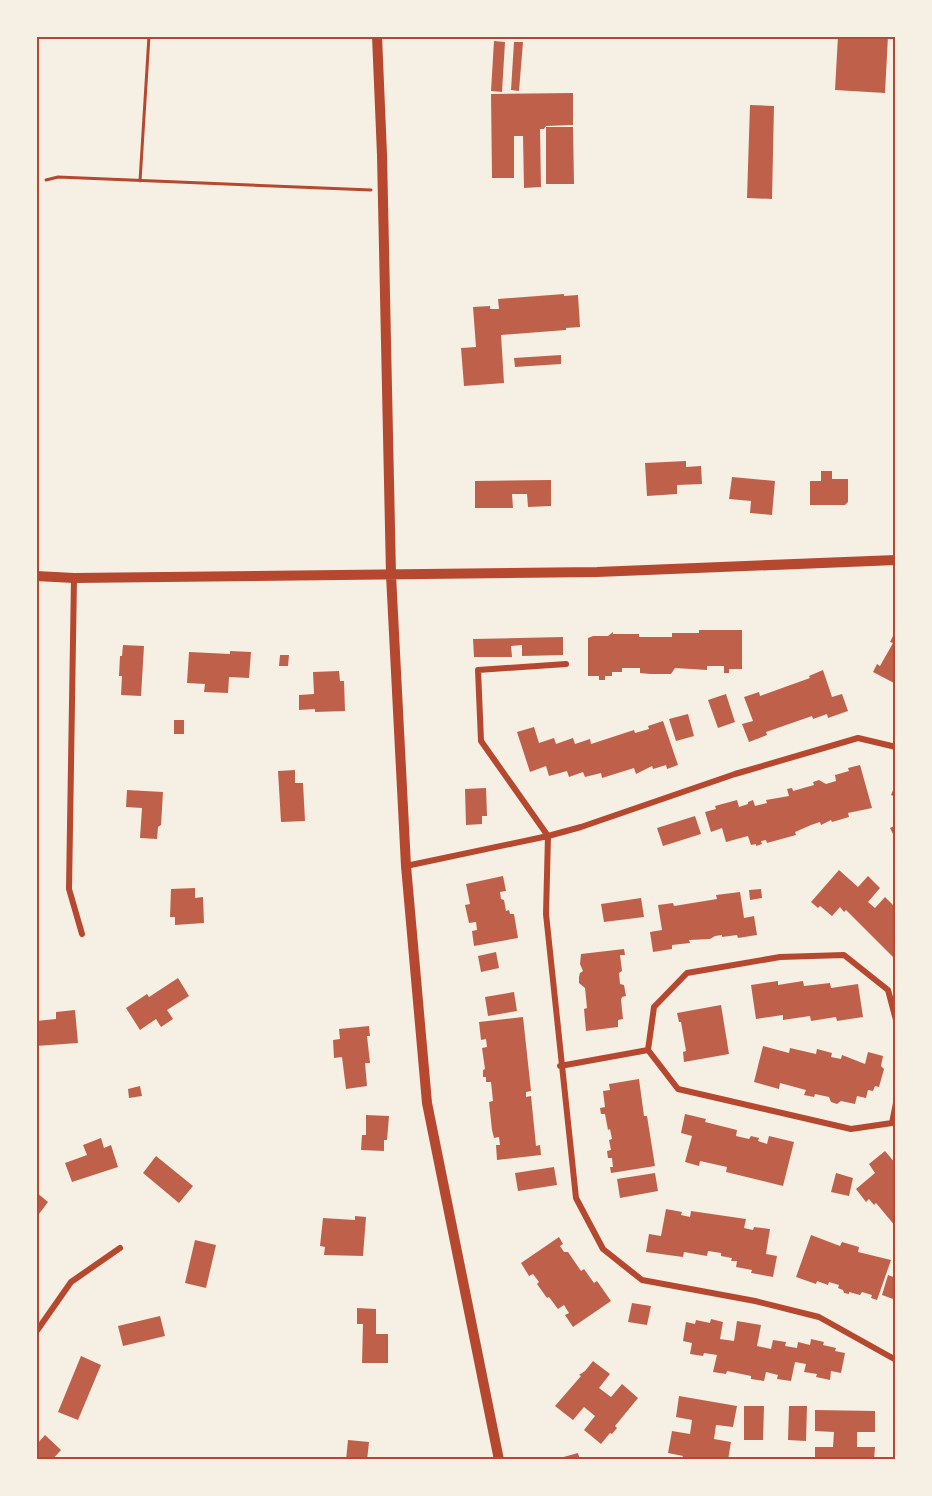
<svg xmlns="http://www.w3.org/2000/svg" width="932" height="1496" font-family="Merriweather,serif">
<rect width="100%" height="100%" fill="#f6efe4"/>
<!-- building -->
<path fill="#bf614a" d="M838,36h50l-3,57 -50,-3z
M494,41l11,1 -3,50 -11,-1z
M514,42h9l-4,49 -8,-1z
M573,93v32l-27,1 -2,3h-4l1,58 -17,1 -1,-52h-9v42h-22l-1,-84z
M750,105l24,1 -2,93 -25,-1z
M546,127h27l1,57h-28z
M564,294v2l14,-1 2,32 -14,1v2l-65,5 3,48 -40,3 -3,-38 15,-1 -3,-40 17,-1v3h9l-1,-10z
M561,355v9l-46,3 -1,-9z
M686,461v6l15,-1 1,18 -25,1v9l-30,2 -2,-33z
M821,471h11v8h16v23l-3,3h-35v-24h11z
M732,477l43,4 -3,34 -22,-2 1,-12 -22,-2z
M551,480v26l-23,1 -1,-13h-15l1,14h-38v-27z
M699,630h43v39h-13v4h-5v-7h-17v4l-32,-2 -4,6h-21l-10,-1v-5h-18v4h-10v4h-7v4h-6v-4h-11v-38l5,-2h15l5,-4v2h26v3h33v-4h27z
M896,630v54l-23,-12 4,-8 3,2 13,-23 -3,-1z
M563,637v18l-41,1v-11l-11,1 1,11h-38l-1,-18z
M123,645l21,1 -3,50 -20,-1 1,-19h-3l1,-20h2z
M230,651l21,1 -2,26 -20,-1 -1,16 -24,-1 1,-8 -18,-1 2,-31 41,2z
M280,655h9l-1,11h-9z
M823,670l9,27 10,-3 6,17 -20,7 -1,-4 -14,5 -1,-3 -46,16 1,3 -18,7 -7,-18 11,-3 -9,-24 15,-5 1,4 50,-18 -1,-2z
M339,671l1,10h4l1,30 -30,1v-3l-16,1v-15l15,-1 -1,-22z
M726,694l9,28 -17,6 -10,-28z
M688,714l6,22 -18,5 -7,-22z
M174,720h10v14h-10z
M663,721l15,44 -11,4 -1,-4 -13,4 -1,-3 -16,8 -2,-6 -32,10 -1,-5 -16,4 -2,-5 -14,5 -2,-6 -18,5 -3,-10 -16,6 -13,-40 17,-5 5,16 15,-5 2,6 17,-6 2,6 15,-5 1,5 43,-14 1,3 14,-4 -1,-3z
M860,765l12,43 -24,5 1,4 -17,5 -1,-2 -10,5 -1,-3 -9,3 -16,7 1,3 -29,8 -1,-3 -5,1 1,3 -6,2v-2l-5,1 -3,-9 -22,6 -4,-14 -11,4 -6,-20 11,-3 -1,-3 22,-6 2,7 9,-3v-2l5,-2 2,6 12,-3 -1,-3 23,-4 -2,-7 5,-1 1,3 21,-6 -1,-3 6,-2 7,4 10,-3 -1,-6 14,-4 -1,-3z
M295,770v13h8l2,38 -24,1 -3,-51z
M896,783v14l-5,-2z
M486,788l1,28h-5v8l-16,1 -1,-36z
M127,790l36,2 -2,33 -3,2 -1,12 -17,-1 2,-30 -16,-1z
M695,816l6,18 -38,12 -6,-18z
M896,825v15l-6,-12z
M839,870l19,17 10,-11 12,12 -12,14 7,6 10,-11 11,11v52l-50,-50 -2,2 -4,-5 -8,9 -12,-10 -2,2 -7,-6z
M503,876l3,15 -6,1 1,7 3,1 2,11 3,-1 1,4h4l4,24 -44,8 -2,-15 5,-1 -1,-8 -7,1 -4,-18 5,-1 -4,-20z
M195,888v10l8,-1 1,26 -29,2v-8h-5l1,-28z
M761,889l1,9 -12,2 -1,-10z
M740,892l4,26 10,-2 3,19 -19,3 -1,-3 -15,2v-2l-7,1 -5,3 -21,1 1,3 -18,2v4l-19,3 -3,-20 12,-2 -4,-25 15,-2 1,3 43,-7 -1,-4z
M641,898l3,19 -40,5 -3,-18z
M624,949l1,6h-5l2,16 -3,2 1,11 4,1 2,11 -4,1 -1,3 2,19 -5,1v7l-32,4 -2,-22 3,-1 -2,-20 -6,-5v-6l1,-4 3,-2 -3,-7 1,-10z
M496,952l3,16 -18,4 -3,-16z
M178,978l11,18 -22,14 6,9 -12,8 -5,-8 -16,11 -14,-22 21,-14 2,3z
M778,981v4l25,-4 1,5 26,-3 1,5 27,-4 5,33 -26,4 -1,-4 -25,4 -1,-5 -27,4v-5l-27,4 -5,-34z
M514,992l3,19 -29,5 -3,-19z
M721,1005l8,49 -45,8 -1,-10 3,-1 -5,-29h-2l-2,-9z
M75,1010l3,33 -42,3v-25l20,-2v-7z
M523,1017l8,74 -5,1v5l5,-1 5,50 4,-1 1,10 -44,5 -1,-15h4l-1,-8 -5,1 -2,-8 -3,-28 4,-1 -2,-19h-5v-5h-3v-7l2,-1 -3,-21 5,-1 -1,-8 -5,1 -2,-18z
M369,1026l1,10h-3l3,27h-5l2,23 -21,3 -4,-32 -8,1 -1,-18 7,-1 -1,-10z
M763,1046l26,7 1,-5 26,6 1,-5 15,4 -1,4 10,2 1,-4 23,9 3,-12 15,4 -2,10 3,3 -5,18 -4,-1 -2,5 -5,-1 -2,8 -9,-2 -2,8 -14,-3 -4,3 -6,-2 -2,-5 -14,-3 -1,3 -10,-2 2,-5 -26,-7 -1,6 -25,-7z
M639,1079l5,37h3l8,50 -44,7 -1,-6h3l-1,-9h-4l-1,-7 4,-1 -2,-10 3,-1 -2,-10 -2,1 -3,-16h-4l-1,-6 5,-1 -2,-16 7,-1 -1,-6z
M140,1086l2,10 -13,2 -1,-9z
M685,1114l21,5 -1,3 32,8 -1,6 13,3 2,-3 8,2 -1,3 9,3 2,-8 25,6 -11,44 -57,-14 1,-5 -27,-6 -1,5 -14,-4 7,-26 -11,-3z
M366,1115l23,1 -2,24h-3v11l-23,-1 1,-15h4z
M101,1138l3,10 7,-3 7,22 -46,15 -7,-19 22,-8 -4,-10z
M885,1151l11,13 -2,3 2,60 -20,-24 -2,2 -5,-6 -3,3 -10,-13 19,-16 -6,-9z
M156,1156l37,30 -14,17 -36,-30z
M554,1167l3,18 -39,6 -3,-18z
M655,1173l3,18 -38,7 -3,-19z
M836,1173l17,5 -4,18 -18,-4z
M36,1192l12,10 -12,16z
M666,1209l16,3 -1,3 9,2 1,-6 55,8 -2,9 9,2 1,-3 16,2 -4,25 11,2 -4,21 -22,-4 1,-3 -16,-3 1,-6h-6l1,-3 -11,-2v-3l-13,-2 -1,5 -23,-4 -1,5 -37,-5 3,-18 12,2z
M355,1216l11,1 -3,39 -39,-1 1,-8 -5,-1 3,-28 32,2z
M811,1235l29,11 2,-4 17,5 -1,5 33,8 -14,40 -6,-2 1,-3 -10,-3 -2,3 -11,-3v2l-5,-1 -1,-3 -5,-2 1,-3 -10,-3 -1,3 -11,-4 -1,3 -20,-7z
M559,1237l4,7 -3,2 4,6h4l13,19 3,-2 10,14 3,-2 14,20 -38,26 -8,-12 4,-2 -5,-8 -6,4 -9,-12 -2,1 -10,-14 2,-2 -6,-8 -4,2 -8,-13z
M195,1240l21,5 -10,43 -21,-5z
M888,1275l8,3v22l-14,-5z
M632,1303l19,3 -4,19 -19,-3z
M357,1308l19,1v25h12v29h-26l1,-39h-6z
M160,1316l5,20 -42,10 -5,-20z
M711,1319l12,3 -3,17 14,2 3,-20 24,4 -4,21 14,3 2,-9 13,2 -1,4 12,2 1,-6 12,3 1,-6 13,3 -1,3 13,3 -1,3 10,2 -4,20 -10,-2 -1,9 -14,-3 1,-3 -13,-2 2,-8 -11,-2 -4,19 -14,-2 1,-4 -12,-3 -2,9 -13,-2v-3l-24,-5 -1,3 -13,-2 4,-17 -13,-2 -1,3 -13,-2 2,-11 -9,-2 3,-19 9,2 1,-4 14,3z
M81,1356l20,9 -23,55 -20,-8z
M593,1361l17,13 -11,14 12,9 11,-13 16,14 -23,28 2,2 -5,6 -2,-1 -9,11 -17,-14 11,-14 -11,-9 -11,13 -18,-14 26,-30 -2,-1 6,-4z
M679,1396l58,10 -4,21 -17,-2 -2,14 17,3 -3,18h-22l-17,-3v2l-7,-1 1,-2 -15,-3 4,-22 18,3 2,-14 -16,-3z
M744,1406h20l-1,34h-19z
M789,1406h18l-1,35 -18,-1z
M815,1410l60,1v21h-18v15h18l-1,13h-59v-13h18l1,-15 -19,-1z
M45,1435l16,15 -9,10h-16v-15z
M348,1440l21,2 -2,18h-21z
M578,1453l2,7h-20v-2z"/>
<g fill="none" stroke-linecap="round" stroke-linejoin="round">
<!-- path -->
<path stroke="#b5482f" stroke-width="3" d="M46,180l12,-3 313,13
M140,181l9,-145"/>
<!-- minor -->
<path stroke="#b5482f" stroke-width="6" d="M74,578l-5,311 13,45
M566,664l-88,6 3,71 67,95 -2,78 30,284 27,51 39,31 113,21 64,16 77,43
M406,866l142,-30 33,-9 154,-53 123,-36 38,9
M896,1020l-8,-30 -44,-35 -64,2 -93,16 -33,34 -6,43 30,39 173,40 41,-6 4,-20
M560,1066l88,-16
M36,1332l35,-50 49,-34"/>
<!-- tertiary -->
<path stroke="#b5482f" stroke-width="10" d="M377,36l5,119 9,420 15,291 21,237 72,357
M36,576l38,2 523,-6 299,-12"/>
</g>
<!-- border -->
<rect width="932" height="1496" fill="none" stroke="#f6efe4" stroke-width="75"/>
<rect x="38" y="38" width="856" height="1420" fill="none" stroke="#b5482f" stroke-width="2"/>
</svg>
